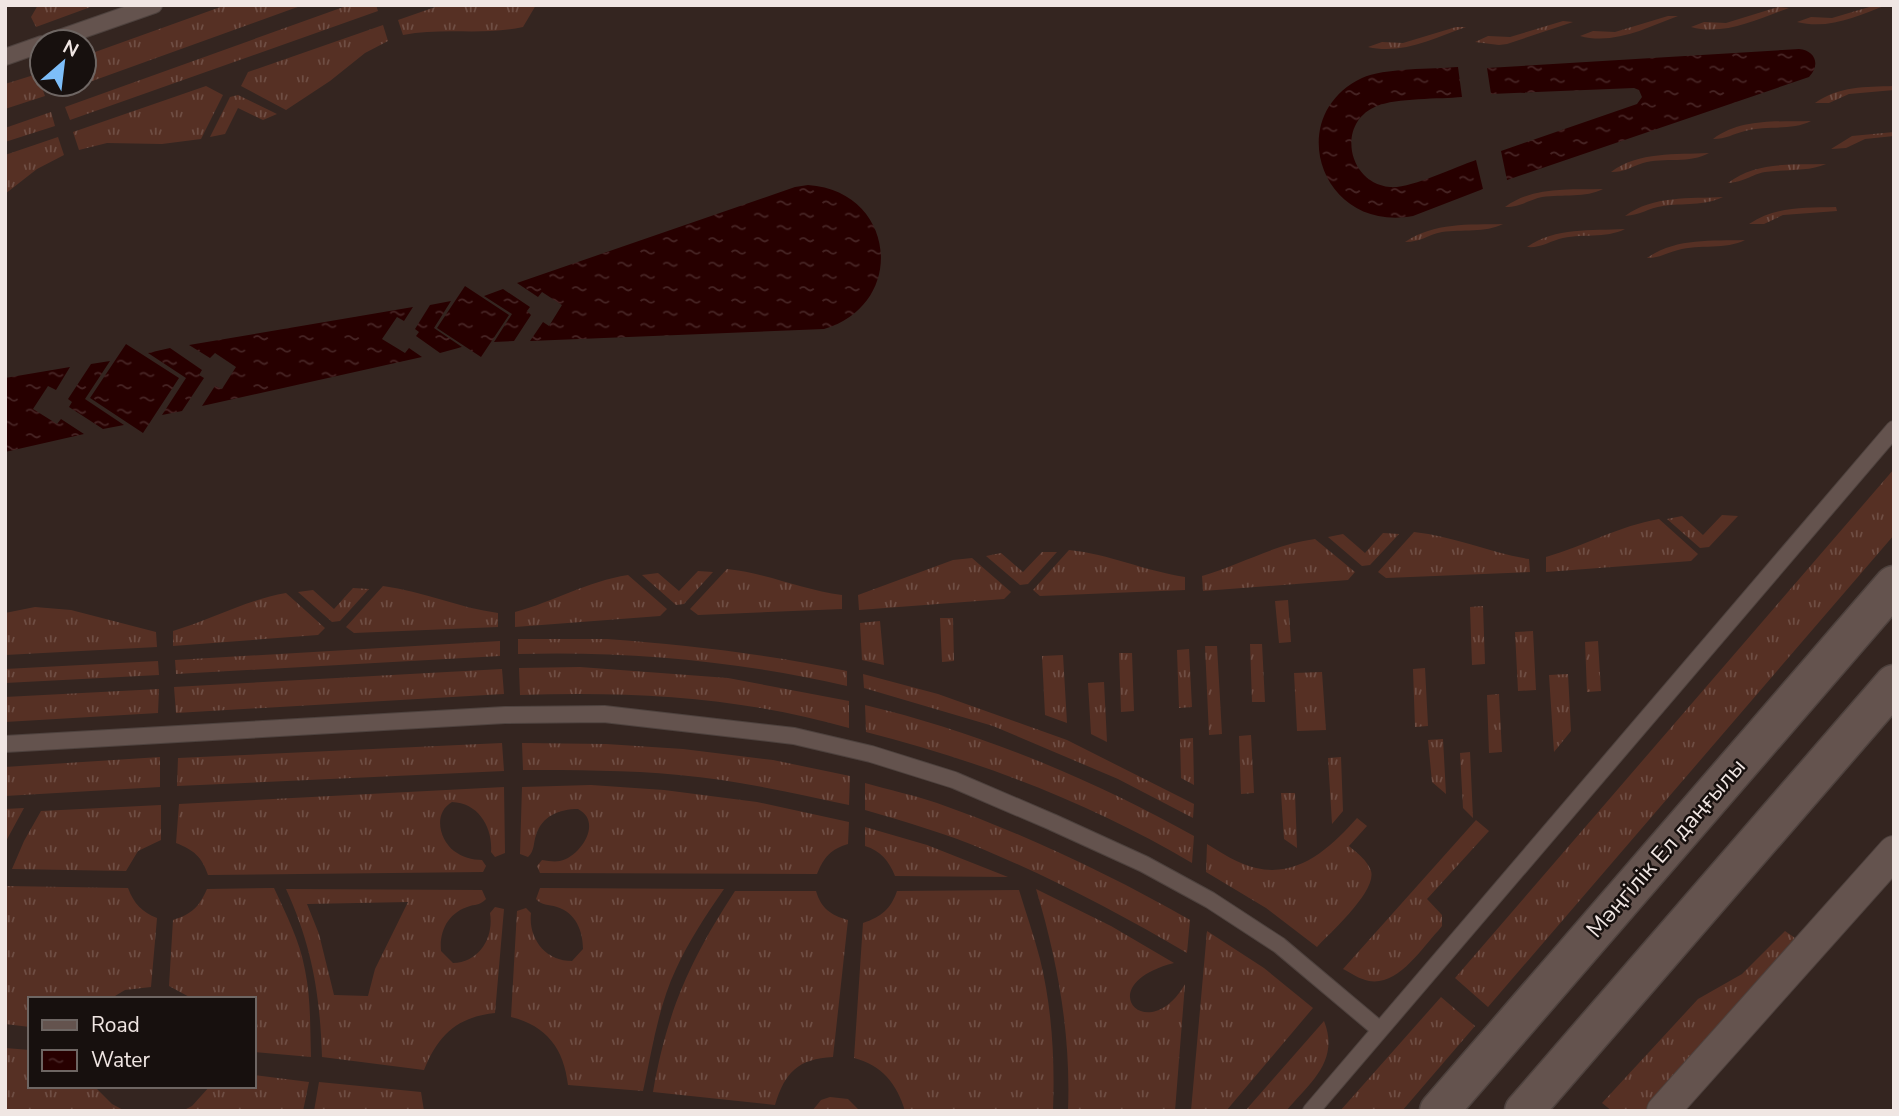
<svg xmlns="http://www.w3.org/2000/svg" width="1899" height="1116" font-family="'Nunito Sans',sans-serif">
<defs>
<pattern id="grass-tufts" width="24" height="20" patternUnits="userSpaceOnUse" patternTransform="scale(1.75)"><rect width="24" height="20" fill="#563024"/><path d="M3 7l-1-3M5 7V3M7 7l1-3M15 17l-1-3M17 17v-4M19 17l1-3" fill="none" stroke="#6f4e44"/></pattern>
<pattern id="water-ripples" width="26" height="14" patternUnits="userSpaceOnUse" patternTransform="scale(1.75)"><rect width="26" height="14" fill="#270000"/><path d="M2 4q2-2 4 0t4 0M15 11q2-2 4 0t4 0" fill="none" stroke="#472525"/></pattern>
</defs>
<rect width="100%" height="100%" fill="#342520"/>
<!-- grass -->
<path fill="url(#grass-tufts)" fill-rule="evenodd" d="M38,5h58l-60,22 -5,-10z
M226,5h77l-219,79v-28z
M349,5h27l2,6 -308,109 -5,-13z
M441,5h95l-13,22c-40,9 -80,0 -120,8l-5,-15z
M1876,5h11c-30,11 -58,25 -90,17l14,-5 21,1z
M1778,7l11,1c-32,11 -64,28 -98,19l13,-5 22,1z
M1668,16h10c-32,12 -64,29 -98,20l13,-5 22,1z
M1563,21l10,1 -66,22 -8,1 -24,-3 13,-6 22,1z
M383,25l5,16 -23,12 -35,28 -44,29 -45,-24 7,-14z
M1456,27h10c-32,11 -64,28 -98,20l14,-5 21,1z
M37,74l8,22 -40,13v-25z
M206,86l17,9 -22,44 -39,5 -55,-1 -28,7 -6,-18z
M1894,86v4l-45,4 -20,9h-14c24,-17 50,-16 79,-17z
M238,95l39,19 -14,6 -25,-12 -13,26 -15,3 20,-40z
M51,112l4,14 -50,16v-14z
M1811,121c-19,10 -45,4 -66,10 -12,3 -19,8 -32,8 28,-21 65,-17 98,-18z
M1894,132v4l-29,3 -19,9 -15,1 21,-13z
M58,137l6,18 -27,14 -32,25v-39z
M1709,153c-19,11 -45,4 -66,10 -12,4 -18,9 -32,9 28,-21 65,-17 98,-19z
M1826,164c-18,8 -41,5 -61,8 -15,3 -20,10 -37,11 28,-22 65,-18 98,-19z
M1603,189c-17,9 -41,5 -61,8 -14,3 -21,10 -37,10 28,-21 65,-17 98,-18z
M1723,197c-18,9 -41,6 -60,9 -15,2 -22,9 -38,10 29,-21 64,-17 98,-19z
M1836,207l1,4 -54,4 -19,9h-15c27,-18 56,-16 87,-17z
M1503,224c-18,9 -41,5 -61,8 -15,3 -21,10 -37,10 30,-20 63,-17 98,-18z
M1625,229c-19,10 -45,4 -66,10 -13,4 -19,9 -32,8 29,-20 64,-16 98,-18z
M1745,240c-19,10 -46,4 -67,10 -12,3 -18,8 -31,8 28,-20 64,-17 98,-18z
M1894,469v66l-406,472 -33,-29z
M1722,515l16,1 -29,31 -9,1 -33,-29 15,-3 21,19z
M1659,519l39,35 -7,7 -145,11v-15c38,-11 73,-31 113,-38z
M1414,532c40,4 76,21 115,27l1,13 -144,6 -8,-6z
M1383,533l16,1 -29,31 -8,1 -34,-29 15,-3 22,19z
M1315,539l40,33 -7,8 -145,11 -1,-15c38,-11 73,-32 113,-37z
M1069,550c40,4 76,21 116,27v13l-145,6 -7,-6z
M1042,552h15l-29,32 -8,1 -34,-29 15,-3 22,19z
M972,558l39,34 -7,7 -145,11 -1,-15 95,-35z
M727,569c40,4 76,21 115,26v14l-144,6 -8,-6z
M698,571l15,1 -29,32 -8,1 -34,-30 16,-2 21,18z
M628,575l39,34 -7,7 -145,11v-15c38,-10 73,-31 113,-37z
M383,586c40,5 76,22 115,27v14l-144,6 -8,-6z
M353,588l16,1 -29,32 -8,1 -34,-30 15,-2 21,19z
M286,593l39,35 -7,7 -145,11v-15c38,-11 73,-31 113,-38z
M1288,600l3,42 -12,1 -4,-42z
M1483,606l2,58 -13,1 -2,-58z
M35,607l36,3 85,22 1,15 -152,8v-42z
M940,618h13l1,43 -12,1z
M880,621l4,44 -22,-5 -2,-37z
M1533,631l3,59 -18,1 -3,-59z
M607,639c81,6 160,15 240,32v15c-110,-25 -216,-35 -329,-32v-15z
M500,641v15l-324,18 -1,-14z
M1598,641l3,50 -14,1 -2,-50z
M1250,644h12l3,58h-13z
M1205,646h12l5,88 -13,1z
M1189,649l3,58 -13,1 -2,-58z
M1119,653h13l2,58 -13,1z
M1063,655l4,68 -22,-8 -3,-59z
M158,661l1,14 -154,8v-14z
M580,667l148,11 121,23v27c-108,-31 -217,-37 -329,-33l-1,-27z
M1425,668l3,58 -13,1 -2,-58z
M502,669l2,25 -328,19 -2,-26z
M1322,672l4,58 -29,1 -3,-58z
M863,674l75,20 129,46 127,64 -1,14 -75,-39 -125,-53 -129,-38z
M1568,674l3,57 -17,21 -5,-77z
M1104,682l3,60 -16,-8 -3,-51z
M159,689l-1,24 -153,9v-25z
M1499,694l3,58 -13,1 -2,-58z
M865,705c116,28 225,73 329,131l-2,27c-101,-60 -212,-102 -326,-131z
M1251,735l3,58 -13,1 -2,-58z
M1193,738l1,47 -13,-7 -1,-39z
M1443,739l3,55 -14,-12 -4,-42z
M502,743l2,28 -327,15 1,-28z
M522,743l84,1 77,5 90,11 77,16 -1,29c-56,-12 -113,-25 -170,-30 -52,-5 -104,-5 -156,-5z
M1470,752l3,66 -10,-10 -3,-55z
M160,757v30l-155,9v-29z
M1341,757l2,54 -11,13 -4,-66z
M865,783c24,7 49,12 72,20 88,31 172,71 253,117l-3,33c-65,-38 -131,-73 -200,-102 -39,-17 -81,-29 -122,-41z
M591,785l73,5 93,12 92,20 -1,22c-17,5 -24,13 -31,30l-277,-1 -3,-7 5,-6c6,1 12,2 18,1 21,-5 43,-39 18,-52 -19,0 -36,7 -42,26 -3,9 -1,15 -8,22l-8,-3 2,-67z
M504,787l1,66 -10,4 -4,-5c2,-24 -12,-49 -39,-50 -19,11 -13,37 2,49 8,6 18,9 28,9l4,6 -3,6 -275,3c-6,-18 -14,-25 -32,-32l3,-39z
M1281,793h14l2,55 -13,-9z
M161,805v35l-23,11 -12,20 -114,-2 12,-28 17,-30z
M24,808l-19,35v-34z
M1357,818l10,8 -18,20c8,7 18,14 22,25 6,20 -40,61 -54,76l-51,-39 -60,-36 1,-28c15,9 31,20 49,24 43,10 75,-21 101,-50z
M1476,820l13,11 -62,68 15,16v11l-4,5c-17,18 -40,55 -69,50 -10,-2 -18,-8 -26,-12z
M865,827l62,18 81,32 -113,-1c-6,-15 -14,-25 -30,-30z
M5,886l123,2c6,16 14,24 29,30l-6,69 -26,3 -15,9h-80v28l-25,-3z
M274,888c12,26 26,53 31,82 6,29 5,58 6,87l-57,-5v-53h-61l-24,-13 4,-66c19,-6 26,-13 34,-31z
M540,888l184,1c-18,26 -35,52 -48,80 -18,38 -24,82 -33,122l-75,-6c-4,-36 -21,-59 -57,-68l6,-106 9,-3 5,5c-3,25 14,48 41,48l11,-12c0,-18 -7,-36 -26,-42 -9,-3 -15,-1 -21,-8z
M286,889l196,1 4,9c-6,6 -8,5 -16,7 -21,6 -31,24 -29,45l12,12c27,-1 41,-26 37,-50l5,-6 9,2 -9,104c-38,4 -57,22 -71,57l-102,-13c-2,-63 -10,-111 -36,-168zM408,902l-33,67 -7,27 -34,-1 -15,-61 -12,-30z
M1036,889l75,37 63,37c-86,22 -26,86 11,21l-10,127h-107c3,-76 -10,-149 -32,-222z
M1019,890c7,23 15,46 21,69 12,49 15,101 13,152h-148c-8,-27 -23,-46 -51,-53l9,-135c18,-6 28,-14 34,-32z
M735,891h81c5,17 14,24 32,29l-15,137c-35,2 -48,15 -58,48l-122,-13c14,-81 37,-132 82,-201z
M1207,931l57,37 49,40 -87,103h-35z
M1785,931l10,7 -150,173h-33l-10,-8 96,-104 44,-25z
M1441,997l34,29 -73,85h-62z
M1324,1021c16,40 -14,62 -38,90h-41z
M5,1048l25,2v36h64l18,18 13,7h-120z
M254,1075l55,7 -6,29h-121l10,-5 18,-20h44z
M319,1082l102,10 3,19h-110z
M830,1097l18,2 12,12h-48l9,-11z"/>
<!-- water -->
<path fill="url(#water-ripples)" d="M1799,49c16,1 22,16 10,28l-302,103 -6,-29 136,-47 5,-7 -3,-7 -5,-2 -143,6 -4,-26z
M1458,67l4,30c-22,2 -66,1 -85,9 -41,16 -30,77 13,81 20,2 65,-20 86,-27l7,29 -70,27c-92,17 -131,-100 -51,-138 21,-10 71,-9 96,-11z
M808,185c88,6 100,119 16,144l-294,12 13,-19 6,4 13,-21 -20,-13 -4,5 -21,-14 278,-96z
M465,286l44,29 -28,42 -44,-29z
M503,289l27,18 -3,4 4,4 -17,26 -20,1 18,-28 -28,-18z
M451,301l-17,27 28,19 -22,6 -24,-17 3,-4 -4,-3 15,-24z
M413,307l-9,14 -7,-4 -15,22 23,14 4,-5 13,9 -220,49 13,-20 7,3 14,-22 -21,-14 -5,5 -21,-13z
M126,344l53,34 -36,55 -53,-35z
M170,348l32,22 -3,5 5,3 -22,33 -20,4 24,-37 -38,-25z
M110,361l-25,38 39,26 -21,4 -34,-22 3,-5 -4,-3 23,-35z
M70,367l-14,23 -8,-4 -15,23 24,15 4,-5 23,15 -79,18v-74z"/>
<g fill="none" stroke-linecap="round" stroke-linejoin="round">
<defs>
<path id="lane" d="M48,42l106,-37
M5,57l37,-13
M5,744l500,-29 99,-1 190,22 77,18 83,26 98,42 92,42 66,36 69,45 101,85
M1311,1111l583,-682"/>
<path id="street" d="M1663,1111l231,-259"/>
<path id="secondary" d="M1439,1111l455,-526
M1524,1111l370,-427"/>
</defs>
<!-- lane casing -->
<use href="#lane" stroke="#4e423e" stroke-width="18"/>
<!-- street casing -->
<use href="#street" stroke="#4e423e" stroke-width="34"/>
<!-- secondary casing -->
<use href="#secondary" stroke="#4e423e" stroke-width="41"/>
<!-- lane -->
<use href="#lane" stroke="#64534e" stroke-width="16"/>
<!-- street -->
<use href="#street" stroke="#64534e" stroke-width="32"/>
<!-- secondary -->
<use href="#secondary" stroke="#64534e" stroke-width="38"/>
</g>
<g text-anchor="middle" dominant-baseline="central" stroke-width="5" stroke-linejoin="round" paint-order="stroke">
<!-- street labels -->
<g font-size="23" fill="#f0e6e3" stroke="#17100e">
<text transform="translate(1666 848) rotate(-49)">Мәңгілік Ел даңғылы</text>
</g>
</g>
<!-- border -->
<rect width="1899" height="1116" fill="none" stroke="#f0e6e3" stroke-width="14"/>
<!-- legend -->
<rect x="28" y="997" width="228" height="91" fill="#17100e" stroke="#6e6663" stroke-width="2"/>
<rect x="42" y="1020" width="35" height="10" fill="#64534e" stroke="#6e6663" stroke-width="2"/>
<text x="91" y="1032" font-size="21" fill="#f0e6e3">Road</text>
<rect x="42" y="1050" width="35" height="21" fill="url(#water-ripples)" stroke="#6e6663" stroke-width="2"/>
<text x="91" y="1067" font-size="21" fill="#f0e6e3">Water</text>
<!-- north arrow -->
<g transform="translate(63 63) rotate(28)"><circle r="33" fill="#17100e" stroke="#6e6663" stroke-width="2"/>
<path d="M0-5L12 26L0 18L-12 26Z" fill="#7dbef9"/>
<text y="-10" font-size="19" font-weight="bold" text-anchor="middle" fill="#f0e6e3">N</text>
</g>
</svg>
